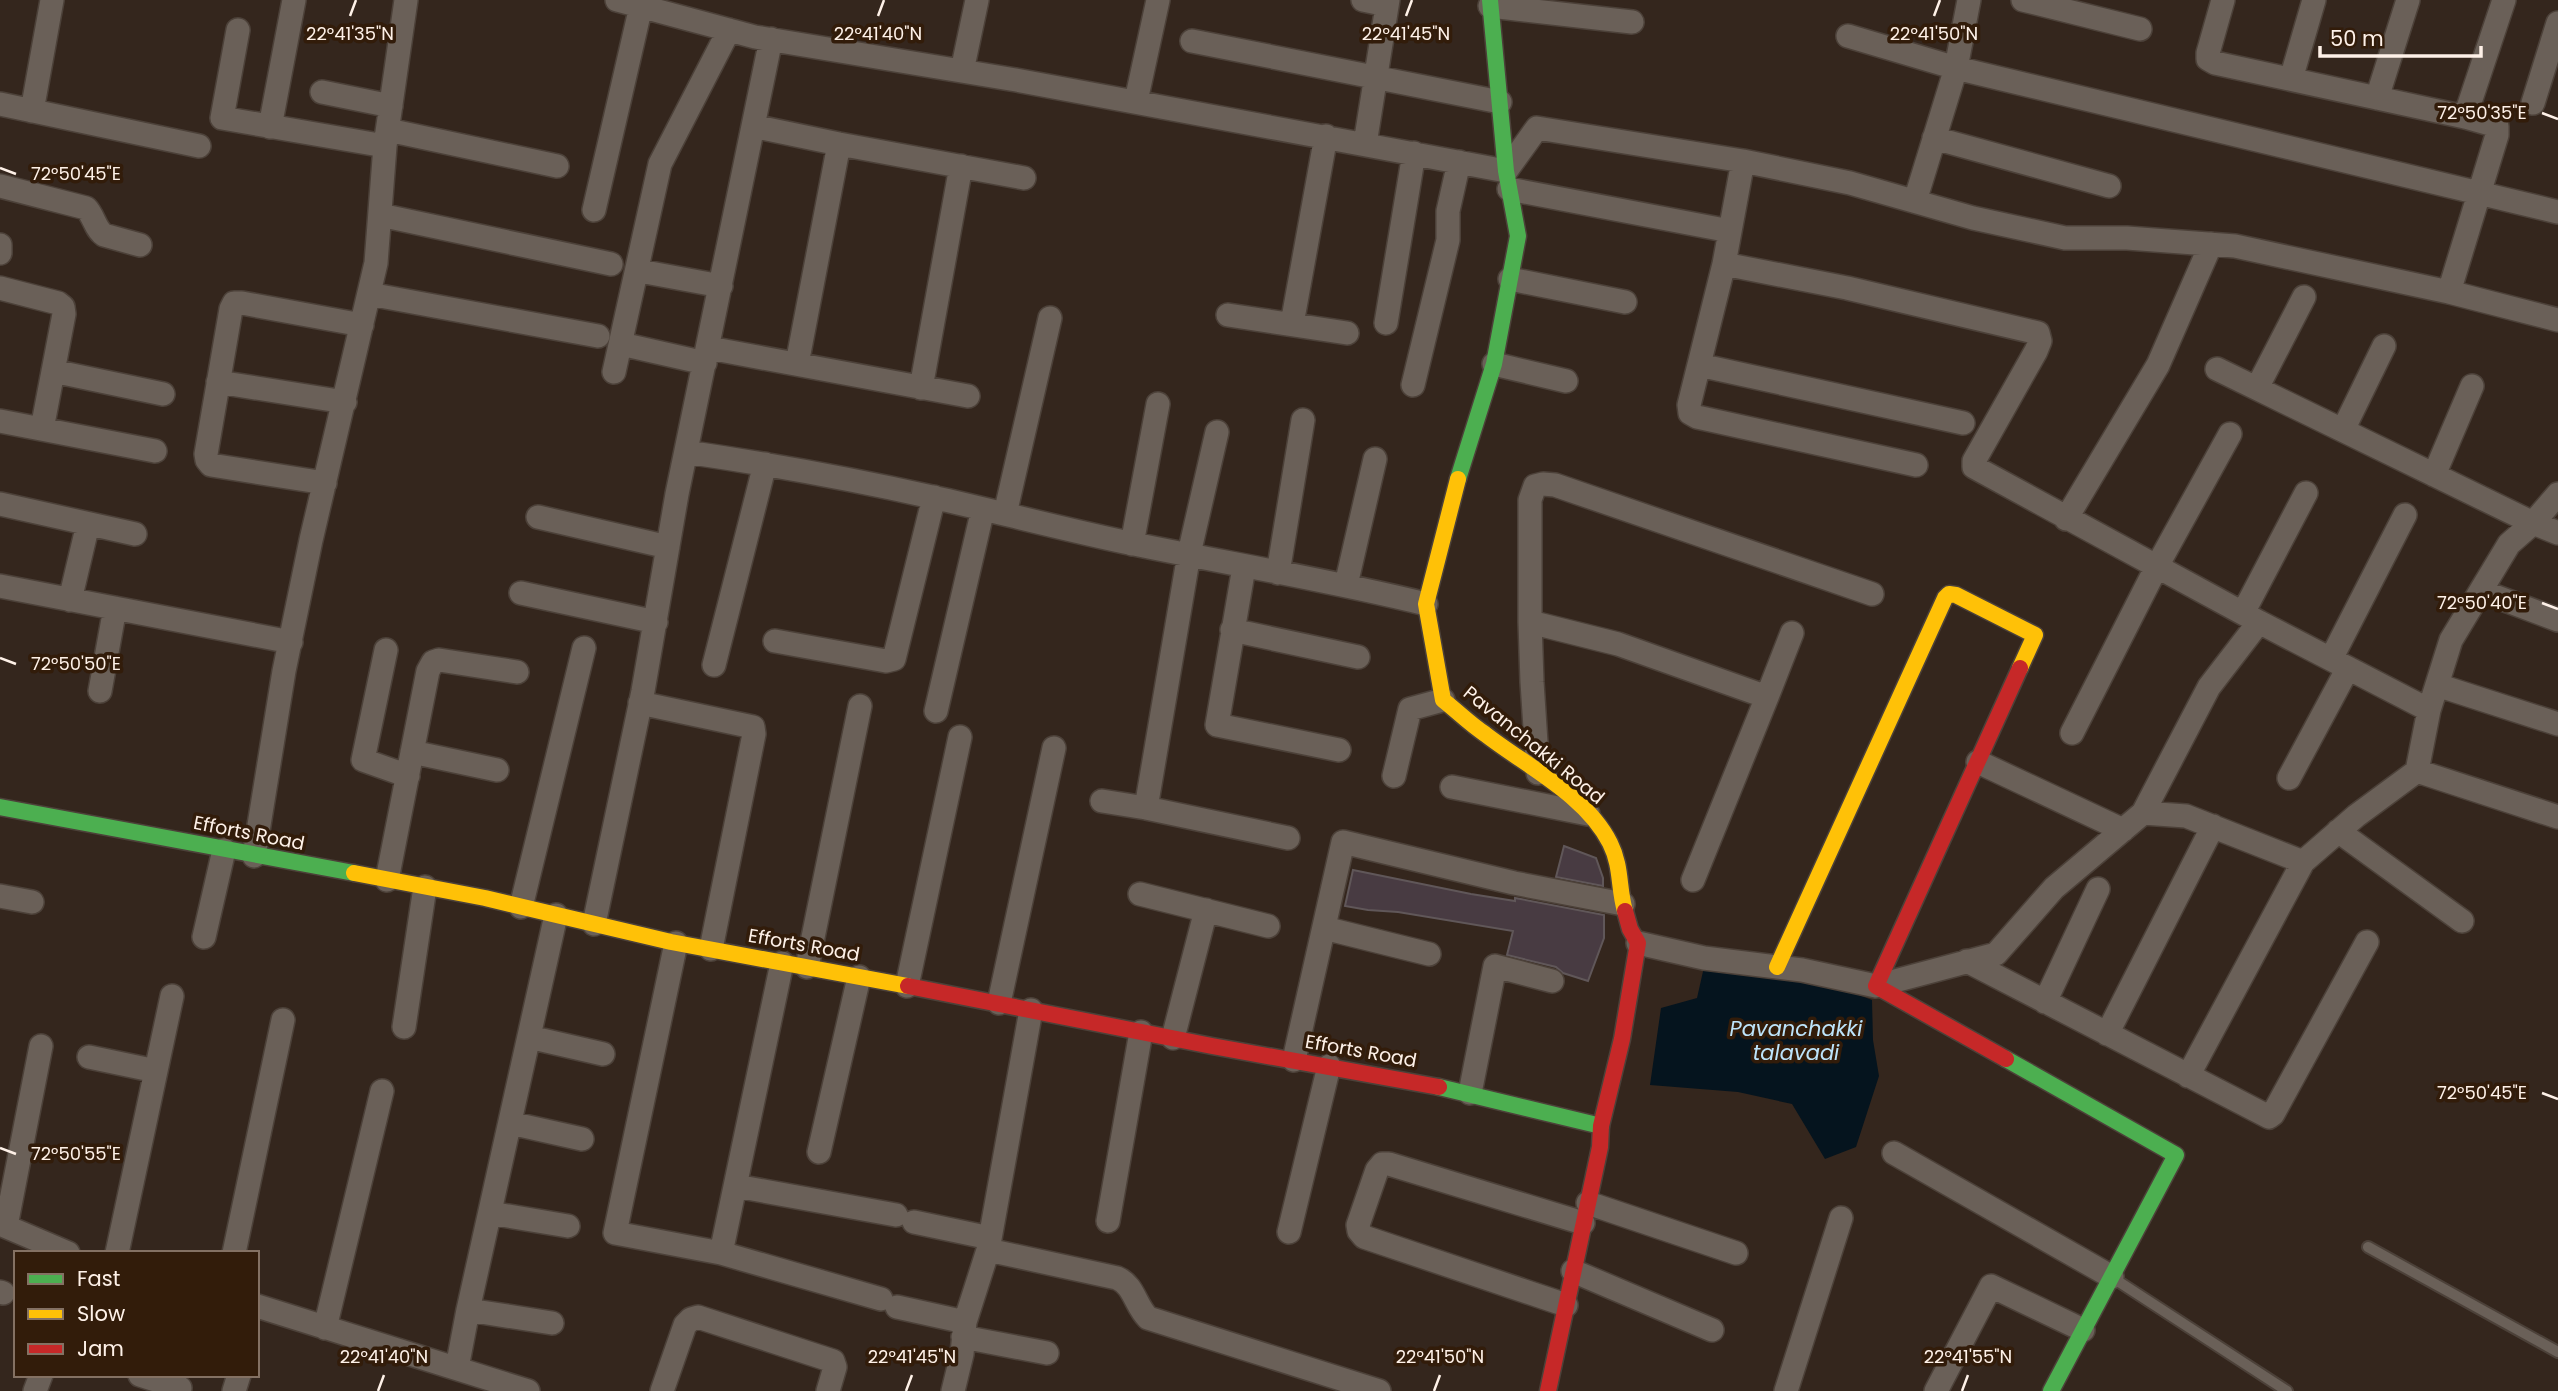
<svg xmlns="http://www.w3.org/2000/svg" width="2558" height="1391" font-family="Poppins,sans-serif">
<rect width="100%" height="100%" fill="#34261d"/>
<!-- water -->
<path fill="#05141e" d="M1704,967l128,18 40,15 1,40 6,36 -23,71 -31,12 -33,-55 -54,-12 -88,-7 11,-77 36,-10z"/>
<!-- building -->
<path fill="#483b42" stroke="#605759" stroke-width="2" d="M1564,846l32,12 7,20v8l-47,-9z
M1353,870l118,24 44,7v-3l89,17v23l-16,43 -25,-8 -7,-6 -49,-12 6,-24 -115,-19 -30,-2 -23,-4z"/>
<g fill="none" stroke-linecap="round" stroke-linejoin="round">
<defs>
<path id="lane" d="M2368,1247l190,105
M2113,1278l174,113"/>
<path id="street" d="M617,0l138,37 261,43 490,91 31,-43 206,33 107,22 123,35 92,20h62l108,8 214,46 109,28
M1363,0l24,5
M2023,0l117,29
M2223,0l-15,53v6l7,4 250,54 32,9v9l-48,157
M1490,6l142,16
M238,30l-16,88 163,28
M1848,36l108,32 602,144
M1192,41l308,61
M962,71l15,-71
M2291,79l23,-79
M322,92l69,14
M2377,98l31,-98
M1136,101l22,-101
M2533,103l25,-80
M0,104l199,42
M32,111l20,-111
M2465,117l39,-117
M753,126l86,18 185,34
M270,127l24,-127
M388,130l169,36
M1934,138l175,48
M1365,144l23,-144
M1743,161l-19,103 -35,141 1,8 7,4 219,48
M0,186l86,22c8,8 9,21 18,27l36,10
M1509,189l221,42
M1915,201l41,-133 13,-68
M594,210l47,-204
M380,215l231,49
M0,245v8
M1724,264l123,24 191,45 2,8 -4,10 -62,110v6l285,155
M645,272l76,14
M1510,279l115,23
M0,288l58,15 5,4 1,7 -22,115
M369,294l229,42
M1228,315l119,18
M1386,323l28,-170
M1292,324l34,-188
M630,346l75,17
M709,348l259,48
M797,364l42,-220
M1494,364l72,17
M1699,365l264,58
M2217,369l316,154 25,10
M53,371l110,23
M614,372l46,-208 69,-134
M218,382l127,20
M1413,385l35,-145v-29l11,-49
M921,388l40,-222
M2257,388l47,-91
M0,421l155,30
M2343,430l41,-84
M686,452c82,12 165,27 246,45 67,15 134,33 202,47 97,20 195,36 292,60
M2434,475l38,-89
M325,483l-114,-18 -4,-5 -1,-6 25,-145 3,-6h8l120,22
M0,504l135,30
M1005,514l45,-196
M538,517l130,30
M2066,519l92,-154 53,-121
M1132,544l26,-140
M1244,567l-27,158 122,25
M1278,573l25,-153
M1346,585l29,-126
M0,586l291,56
M2481,591l77,29
M521,593l135,29
M70,600l18,-76
M2243,613l63,-120
M1530,622v-122l5,-14 8,-2 12,1 317,109
M1232,630l126,27
M775,641l111,20 8,-2 40,-162
M386,650l-23,110 45,16
M2331,659l74,-144
M714,665l51,-201
M2437,685l121,39
M100,691l15,-83
M1767,697l25,-64
M640,703l113,24 1,7 -43,215
M936,711l47,-202
M2072,733l84,-165 74,-134
M412,752l85,18
M1978,762l145,68
M2417,771l141,46
M1538,773l-6,-91 -2,-60 88,22 149,53 -74,183
M1394,776l16,-67 33,-9
M2289,778l59,-110
M1452,787l136,27
M1102,801l44,7 142,30
M1146,808l43,-254 28,-122
M2143,813l66,-126 50,-65 170,88
M2338,831l124,90
M254,856l30,-185 27,-131 65,-277 9,-117 21,-146
M387,880l41,-209 5,-9 6,-2 78,12
M1140,894l128,32
M0,896l32,6
M521,907l63,-259
M594,924l49,-233 34,-197 94,-455
M1324,928l105,26
M204,937l20,-87
M676,943l-61,290 106,20 61,-290
M1638,943l66,15 98,12 74,16 120,-32 58,-66 89,-75 43,3 117,46 53,-46 61,-45 12,-61 22,-70 58,-96 24,-21 25,-29
M1967,961l302,156 4,-3 94,-172
M807,967l53,-261
M907,986l53,-249
M2045,1002l53,-113
M999,1003l55,-255
M404,1027l21,-140
M2107,1034l106,-208
M529,1037l74,17
M1173,1038l33,-128
M89,1057l67,14
M1294,1060l49,-218 171,41 109,21
M2188,1076l115,-214
M1470,1093l25,-127 57,15
M510,1123l72,16
M819,1152l40,-175
M1894,1153l218,124
M736,1186l160,29
M1588,1203l148,50
M490,1213l78,13
M1108,1221l33,-189
M914,1222l76,16
M0,1224l68,29
M6,1226l35,-180
M1289,1232l40,-166
M988,1250l129,28c17,7 18,27 31,40l231,73
M117,1253l55,-257
M234,1253l49,-233
M721,1253l160,46
M1573,1271l139,59
M0,1292l3,1
M1566,1305l-202,-68 -5,-6 -1,-6 19,-55 5,-6h7l194,59
M257,1306l271,85
M897,1307l68,15
M468,1310l84,13
M325,1328l57,-237
M963,1337l84,16
M457,1368l11,-58 88,-395
M140,1375l40,13
M35,1391l6,-16
M234,1391l5,-16
M662,1391l23,-66 6,-6 7,-2 135,44 2,6 -7,24
M953,1391l9,-37 3,-32 23,-72 43,-240
M1786,1391l55,-173
M1936,1391l55,-105 92,44"/>
<path id="fast" d="M1458,479l36,-115 24,-128 -12,-65 -16,-171
M0,807l354,66
M2006,1059l170,96 -125,236
M1439,1087l162,39"/>
<path id="slow" d="M1458,479l-32,125 17,96c14,11 27,24 42,34 41,32 101,61 125,109 12,24 8,44 15,68
M354,873l131,25 186,44 237,44
M1777,967l168,-369 4,-4 7,1 79,40 -15,33"/>
<path id="jam" d="M908,986l304,60 227,41
M2006,1059l-130,-73 144,-318
M1548,1391l52,-244 1,-21 21,-87 16,-96 -8,-14 -5,-18"/>
</defs>
<!-- lane casing -->
<use href="#lane" stroke="#4c4139" stroke-width="14"/>
<!-- street casing -->
<use href="#street" stroke="#4c4139" stroke-width="26"/>
<!-- fast casing -->
<use href="#fast" stroke="#4c4139" stroke-width="19"/>
<!-- slow casing -->
<use href="#slow" stroke="#4c4139" stroke-width="19"/>
<!-- jam casing -->
<use href="#jam" stroke="#4c4139" stroke-width="19"/>
<!-- lane -->
<use href="#lane" stroke="#6a6058" stroke-width="10"/>
<!-- street -->
<use href="#street" stroke="#6a6058" stroke-width="23"/>
<!-- fast -->
<use href="#fast" stroke="#4caf50" stroke-width="16"/>
<!-- slow -->
<use href="#slow" stroke="#ffc107" stroke-width="16"/>
<!-- jam -->
<use href="#jam" stroke="#c62828" stroke-width="16"/>
</g>
<!-- ticks -->
<path fill="none" stroke="#fef1e8" stroke-width="2.5" d="M350,16l6,-16M878,16l6,-16M1406,16l6,-16M1934,16l6,-16M2542,113l16,6M0,168l16,6M2542,603l16,6M0,658l16,6M2542,1093l16,6M0,1148l16,6M378,1391l6,-16M906,1391l6,-16M1434,1391l6,-16M1962,1391l6,-16"/>
<g text-anchor="middle" dominant-baseline="central" stroke-width="7" stroke-linejoin="round" paint-order="stroke">
<!-- street labels -->
<g font-size="19" fill="#fef1e8" stroke="#321c0a">
<text transform="translate(1534 745) rotate(39)">Pavanchakki Road</text>
<text transform="translate(249 833) rotate(11)">Efforts Road</text>
<text transform="translate(804 945) rotate(10)">Efforts Road</text>
<text transform="translate(1361 1051) rotate(10)">Efforts Road</text>
</g>
<!-- water labels -->
<g font-size="21" font-style="italic" fill="#bde4fb" stroke="#321c0a">
<text x="1796" y="1028">Pavanchakki<tspan x="1796" dy="24">talavadi</tspan></text>
</g>
</g>
<g font-size="18" text-anchor="middle" fill="#fef1e8" stroke="#321c0a" stroke-width="7" stroke-linejoin="round" paint-order="stroke">
<text x="878" y="40">22°41'40"N</text>
<text x="1406" y="40">22°41'45"N</text>
<text x="1934" y="40">22°41'50"N</text>
<text x="350" y="40">22°41'35"N</text>
<text x="2482" y="119">72°50'35"E</text>
<text x="76" y="180">72°50'45"E</text>
<text x="2482" y="609">72°50'40"E</text>
<text x="76" y="670">72°50'50"E</text>
<text x="2482" y="1099">72°50'45"E</text>
<text x="76" y="1160">72°50'55"E</text>
<text x="384" y="1363">22°41'40"N</text>
<text x="912" y="1363">22°41'45"N</text>
<text x="1440" y="1363">22°41'50"N</text>
<text x="1968" y="1363">22°41'55"N</text>
</g>
<!-- legend -->
<rect x="14" y="1251" width="245" height="126" fill="#321c0a" stroke="#847163" stroke-width="2"/>
<rect x="28" y="1274" width="35" height="10" fill="#4caf50" stroke="#847163" stroke-width="2"/>
<text x="77" y="1286" font-size="21" fill="#fef1e8">Fast</text>
<rect x="28" y="1309" width="35" height="10" fill="#ffc107" stroke="#847163" stroke-width="2"/>
<text x="77" y="1321" font-size="21" fill="#fef1e8">Slow</text>
<rect x="28" y="1344" width="35" height="10" fill="#c62828" stroke="#847163" stroke-width="2"/>
<text x="77" y="1356" font-size="21" fill="#fef1e8">Jam</text>
<!-- scale -->
<path d="M2320 46v10h161v-10" fill="none" stroke="#fef1e8" stroke-width="3.5"/>
<text x="2330" y="46" font-size="21" fill="#fef1e8" stroke="#321c0a" stroke-width="5" paint-order="stroke">50 m</text>
</svg>
